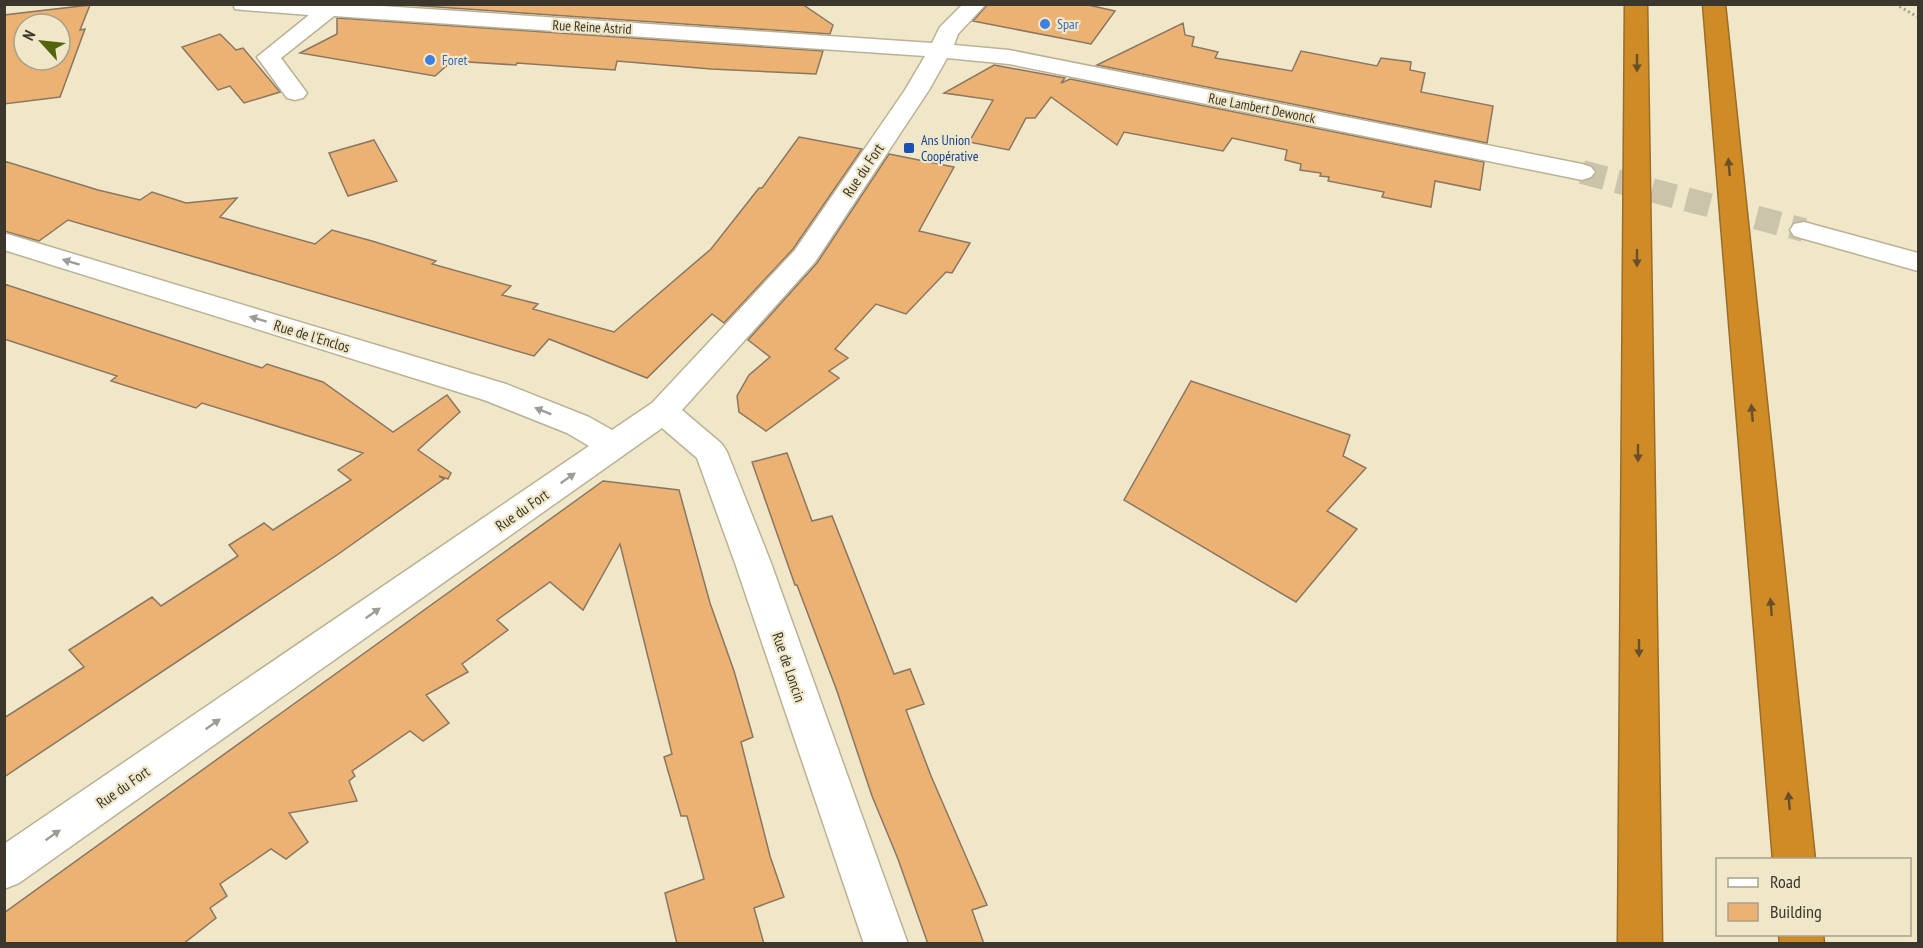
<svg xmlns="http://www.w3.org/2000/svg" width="1923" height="948" font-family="'PT Sans Narrow',sans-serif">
<rect width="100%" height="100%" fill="#f0e7c9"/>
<!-- building -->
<path fill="#ebb273" stroke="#8b7661" stroke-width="1.5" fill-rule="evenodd" d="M393,4h409l31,21 -3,9z
M988,4h96l31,7 -24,33 -118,-23z
M90,5l-10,25 5,-1 -25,68 -56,7v-89zM24,24h36v36h-36z
M337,18l486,33 -7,23 -105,-5 -94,-8 -2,9 -98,-7 -1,2 -64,-4 -17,15 -135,-23 37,-19z
M1183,23l2,12 9,2 -2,9 26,6 -3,6 77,13 9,-20 76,15 4,-8 30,4 -1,8 15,3 -4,19 72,14 -6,37 -390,-78z
M220,34l16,16 7,-2 37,44 -36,11 -14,-17 -12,4 -36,-43z
M994,65l71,13 -4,5 9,-4 414,83 -4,28 -45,-9 -4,26 -49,-10 2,-5 -56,-11 1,-4 -9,-1 1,-3 -21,-3 1,-6 -16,-4 2,-10 -55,-12 -9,13 -99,-19 -7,13 -66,-48 -16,21h-9l-17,32 -40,-8 24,-42 -49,-7z
M799,137l63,12 -69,100 -69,74 -12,-9 -65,64 -98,-39 -15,17 -466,-136 -29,21 -35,-10v-70l94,29 42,10 12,-8 34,11 51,-5 -17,19 95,27 17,-14 40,11 64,20 -4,3 79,22 -9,9 36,9 -5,5 81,23 97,-83 48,-61h3z
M374,140l23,41 -49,15 -19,-43z
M889,154l65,13 -35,64 51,12 -18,30 -6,-1 -40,42 -30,-10 -41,45 13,9 -19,13 10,7 -73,53 -27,-19 -2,-16 12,-21 21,-18 -22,-17 69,-77z
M4,284l258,84 5,-4 56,18 70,50 54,-37 13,17 -42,38 33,23 -3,6 -9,-3 5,3 -107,76 -333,222v-59l80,-51 -15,-17 83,-53 9,9 77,-50 -9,-11 35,-22 9,7 78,-50 -13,-10 25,-17 -161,-50 -6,5 -85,-27 6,-5 -113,-37z
M1191,381l159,54 -7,21 23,12 -39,43 30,18 -61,73 -172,-102z
M787,453l25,68 20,-5 62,158 16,-5 14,35 -18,6 25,66 56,129 -15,5 12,34h-56l-30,-85 -26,-63 -35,-105 -40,-106h-2l-43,-123z
M603,481l76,9 31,113 24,68 19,66 -12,5 29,114 14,41 -30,11 10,36h-87l-12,-51 39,-14 -17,-63h-6l-17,-59 8,-3 -52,-210 -37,66 -33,-28 -53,38 11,10 -46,34 6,8 -42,23 23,28 -26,18 -13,-10 -58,40 3,5 -6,5 8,20 -68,12 19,29 -22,17 -15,-10 -51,35 7,12 -17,12 6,10 -33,26h-179v-31z"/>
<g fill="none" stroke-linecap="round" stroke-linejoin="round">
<!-- minor-tunnel -->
<path stroke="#ccc4aa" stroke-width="24" stroke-dasharray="24 12" stroke-linecap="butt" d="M1582,172l222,58"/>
<defs>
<path id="minor" d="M233,4h119l580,39 8,-16 23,-23h23l-28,30 -4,11 55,5 573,114 9,3 4,5 -4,5 -9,3 -573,-116 -62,-6 -18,32 -114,172 -133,148 40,34 5,8 44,111 137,381h-44l-129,-381 -38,-105 -35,-30 -643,455 -15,6v-45l585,-398 -22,-13 -83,-33 -480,-150v-17l502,151 83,33 23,13 40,-27 143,-153 110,-160 20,-34 -591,-40 -53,42 26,35 -4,5 -8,2 -8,-2 -30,-41 52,-42 -66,-5 -8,-1z
M1804,222l114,31v18l-124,-35 -4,-6 4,-6z"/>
<path id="highway" d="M1625,4h22l15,940h-44z
M1703,4h22l90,856h-42z
M1779,934h44l1,10h-44z"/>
</defs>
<!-- minor casing -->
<use href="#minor" stroke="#bab295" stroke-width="3"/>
<!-- highway casing -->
<use href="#highway" stroke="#9b6e28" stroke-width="3"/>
<!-- path -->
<path stroke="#a7a08a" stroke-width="3" stroke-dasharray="2 3" stroke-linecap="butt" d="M1895,4l23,13"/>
<!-- minor -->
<use href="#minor" fill="#fff" fill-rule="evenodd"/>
<!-- highway -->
<use href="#highway" fill="#ce8b26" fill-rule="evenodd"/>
</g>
<!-- one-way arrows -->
<defs><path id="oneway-solid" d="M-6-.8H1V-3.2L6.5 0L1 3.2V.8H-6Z" transform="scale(1.5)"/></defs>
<g fill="#67502a">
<use href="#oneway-solid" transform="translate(1637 63) rotate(90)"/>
<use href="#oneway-solid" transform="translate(1729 167) rotate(-95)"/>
<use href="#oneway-solid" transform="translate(1637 258) rotate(90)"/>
<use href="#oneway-solid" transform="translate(1752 413) rotate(-95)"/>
<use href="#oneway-solid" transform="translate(1638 453) rotate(90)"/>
<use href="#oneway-solid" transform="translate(1771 607) rotate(-95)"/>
<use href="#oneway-solid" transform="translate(1639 648) rotate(90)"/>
<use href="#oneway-solid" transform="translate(1789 801) rotate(-95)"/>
</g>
<g fill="#9d9b96">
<use href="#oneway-solid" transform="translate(71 262) rotate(-163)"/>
<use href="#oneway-solid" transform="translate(258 319) rotate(-163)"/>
<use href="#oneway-solid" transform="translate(543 411) rotate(-158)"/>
<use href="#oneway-solid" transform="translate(568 478) rotate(-35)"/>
<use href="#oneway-solid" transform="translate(373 613) rotate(-35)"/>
<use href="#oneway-solid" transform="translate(213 724) rotate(-35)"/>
<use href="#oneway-solid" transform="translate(53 835) rotate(-35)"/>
</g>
<!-- markers -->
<g fill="#3f7fe0" stroke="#f0e7c9" stroke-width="2">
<circle cx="1045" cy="24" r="6"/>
<circle cx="430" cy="60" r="6"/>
</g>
<rect fill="#1a4fb4" stroke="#f0e7c9" stroke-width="2" x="903" y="142" width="12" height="12" rx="3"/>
<g text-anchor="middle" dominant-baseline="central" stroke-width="4.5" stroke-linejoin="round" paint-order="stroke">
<!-- far-shop labels -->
<g font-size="14" fill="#366cbe" stroke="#f0e7c9" text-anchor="start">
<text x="1057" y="24">Spar</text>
<text x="442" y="60">Foret</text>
</g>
<!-- far-street labels -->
<g font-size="14" fill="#3b372c" stroke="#f0e7c9">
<text transform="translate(592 27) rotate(3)">Rue Reine Astrid</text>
<text transform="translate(1262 108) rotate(11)">Rue Lambert Dewonck</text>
</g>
<!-- far-transit labels -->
<g font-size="14" fill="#164399" stroke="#f0e7c9" text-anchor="start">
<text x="921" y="140">Ans Union<tspan x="921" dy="16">Coopérative</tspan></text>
</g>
<!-- street labels -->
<g font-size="15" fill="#3b372c" stroke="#f0e7c9">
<text transform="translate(863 170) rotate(-56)">Rue du Fort</text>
<text transform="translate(312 336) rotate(17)">Rue de l'Enclos</text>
<text transform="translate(522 510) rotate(-35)">Rue du Fort</text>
<text transform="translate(789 667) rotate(71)">Rue de Loncin</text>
<text transform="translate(123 787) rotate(-35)">Rue du Fort</text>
</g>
</g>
<!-- border -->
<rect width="1923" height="948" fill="none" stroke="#3b372c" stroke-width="12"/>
<!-- legend -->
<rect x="1716" y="858" width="195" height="78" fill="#f0e7c9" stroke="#a8a18a" stroke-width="1.5"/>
<rect x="1728" y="878" width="30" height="9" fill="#ffffff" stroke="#a8a18a" stroke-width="1.5"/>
<text x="1770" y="888" font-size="18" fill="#3b372c">Road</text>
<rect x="1728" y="903" width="30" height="18" fill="#ebb273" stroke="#a8a18a" stroke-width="1.5"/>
<text x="1770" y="918" font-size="18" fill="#3b372c">Building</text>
<!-- north arrow -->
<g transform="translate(42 42) rotate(297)"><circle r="28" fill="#f0e7c9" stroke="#a8a18a" stroke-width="1.5"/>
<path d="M0-4.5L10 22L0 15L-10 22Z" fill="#53640c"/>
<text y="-9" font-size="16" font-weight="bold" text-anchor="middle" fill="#3b372c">N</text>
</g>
</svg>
